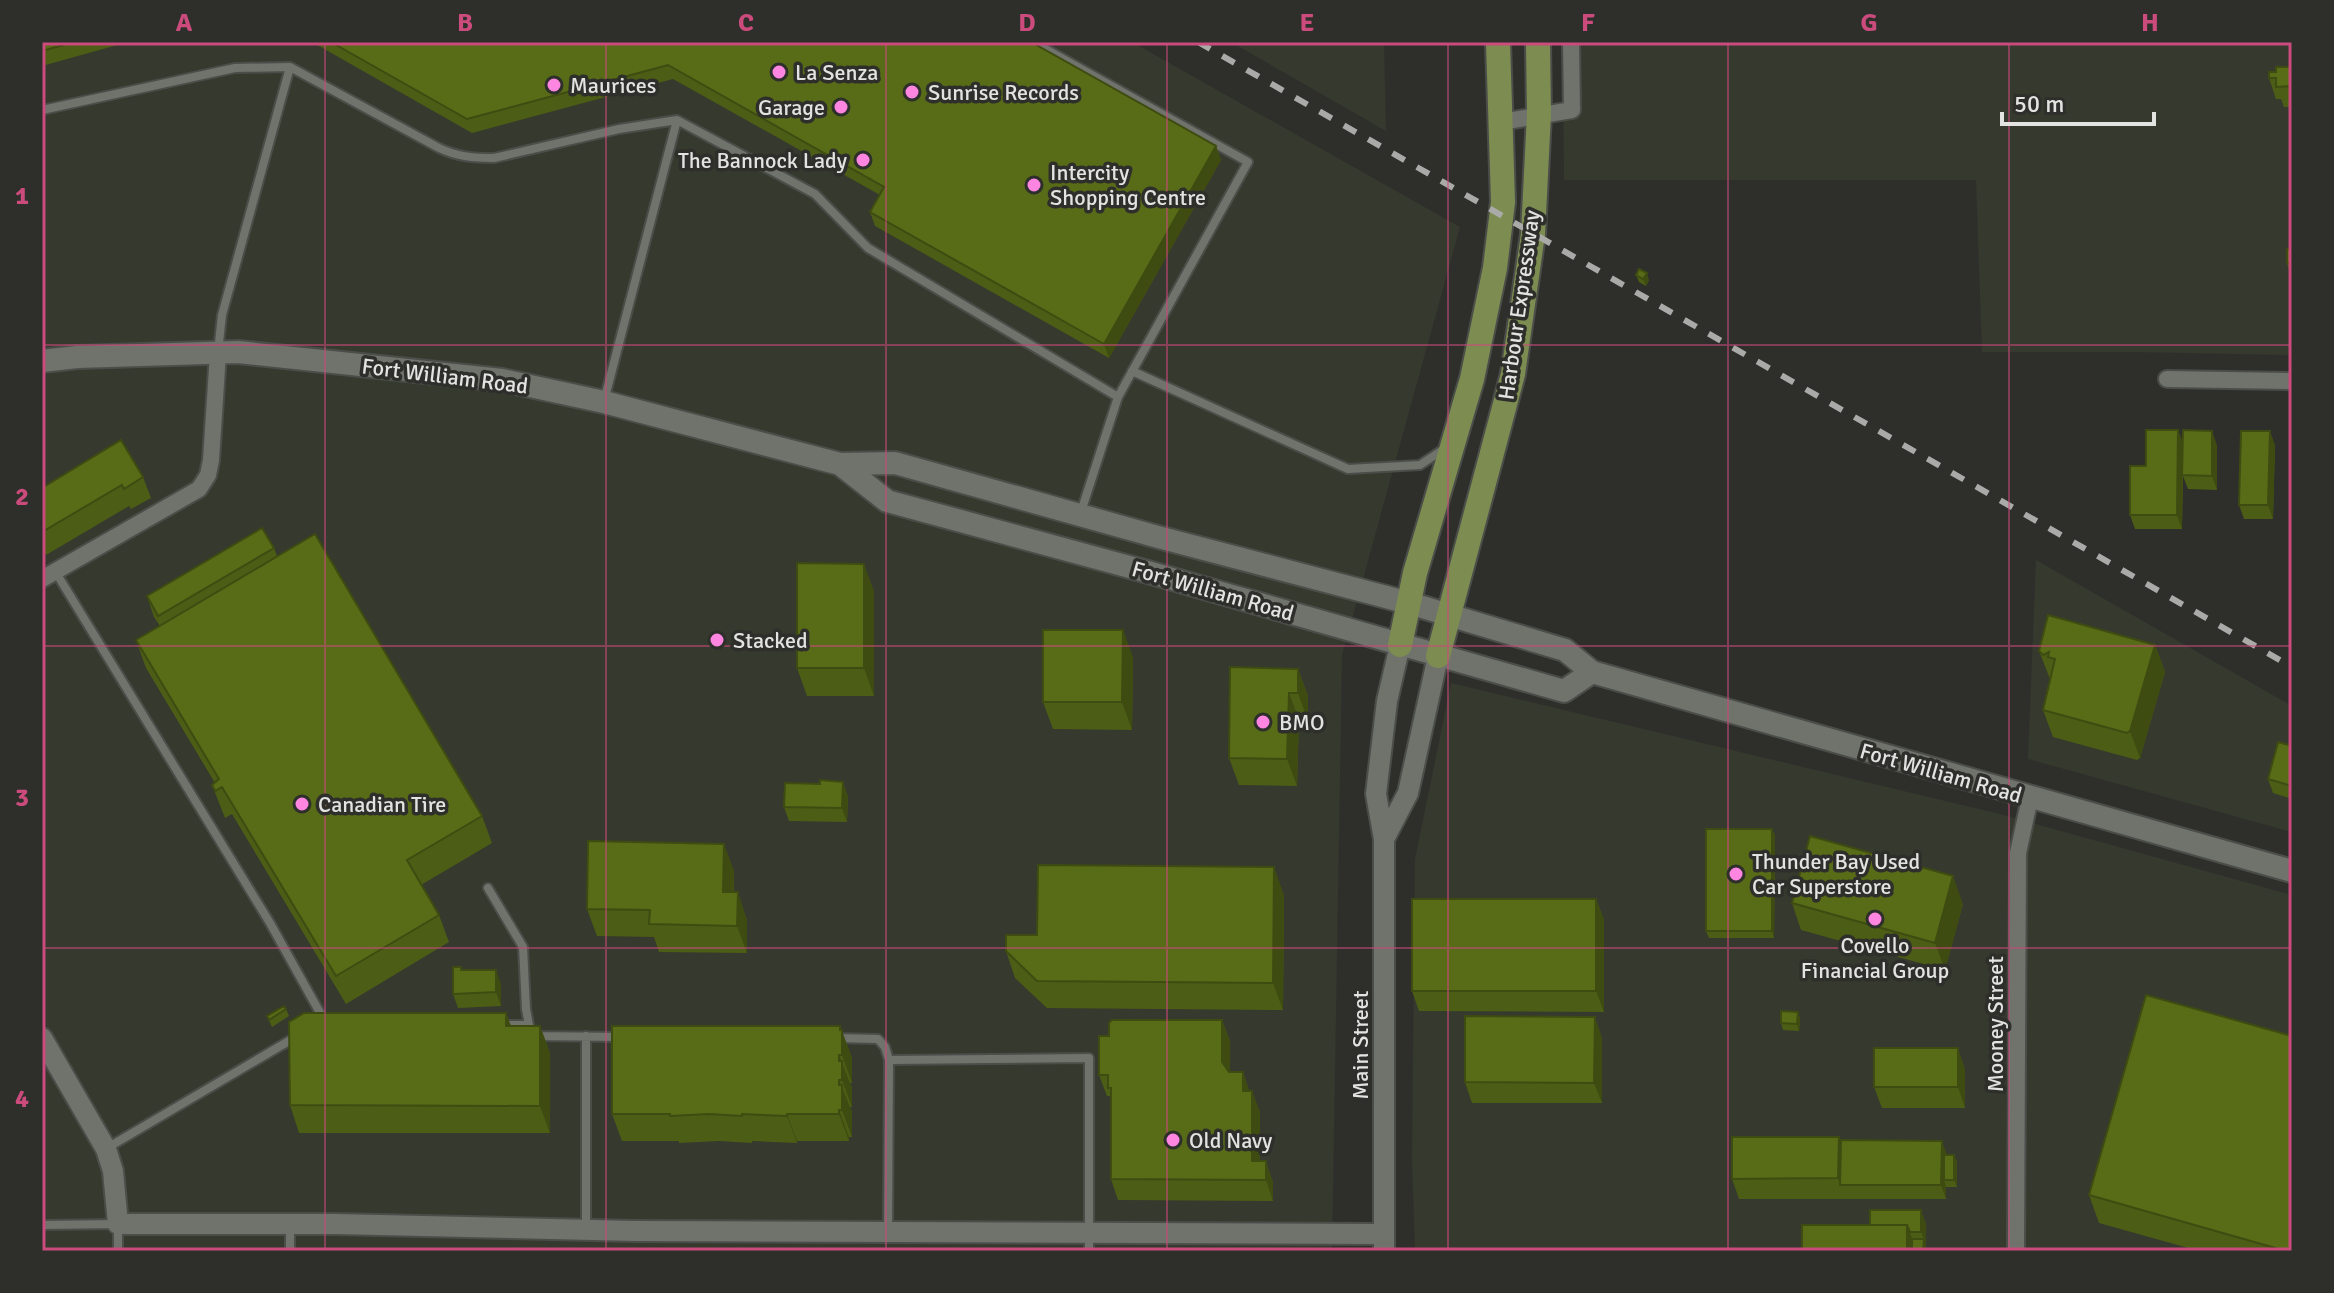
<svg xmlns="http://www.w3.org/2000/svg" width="2334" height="1293" font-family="Signika,sans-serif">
<rect width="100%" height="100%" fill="#2e2f2b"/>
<!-- built -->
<path fill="#36392e" d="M42,42h1090l328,185 -118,428 -10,596h-1290z
M1231,42h153l2,89z
M1563,42h729v313l-158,-3h-152l-6,-172h-412z
M2036,560l256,146v126l-264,-73z
M1451,683l549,131 292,81v356h-877l-3,-92 3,-300z"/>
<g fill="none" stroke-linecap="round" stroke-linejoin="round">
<defs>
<path id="service" d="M1033,42l215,120 -130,235 -38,118
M42,110l193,-42 55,-1 149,81c19,9 35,10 55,10l125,-29 58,-9 138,74 53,54 250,149
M218,352l4,-37 68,-248
M1132,371l216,98 72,-4 24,-16
M604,401l73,-281
M55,571l215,352 54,97
M488,888l35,59 3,62 5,27 91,1
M502,1025h27
M836,1038l42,1 7,8 4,13 -1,172
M889,1060l200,-2v193
M107,1148l192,-113
M42,1225l76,-1v27
M586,1228v-192
M290,1251v-27"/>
<path id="minor" d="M1501,122l71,-12 -1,-68
M2167,379l125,2
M42,579l157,-90 9,-14 3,-15 7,-107
M2016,1251l2,-398 12,-55"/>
<path id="tertiary" d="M1384,839l24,-46 30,-137
M42,1038l64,111 7,22 5,53h218l300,7 747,3
M1384,1251v-412l-8,-45 11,-93 13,-56"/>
<path id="secondary" d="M42,361l35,-4 161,-5 264,28 102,22 236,62 55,-1 263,74 251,66 156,47 27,22 700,199
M840,464l47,37 261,71 416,119 28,-19"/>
<path id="primary" d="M1400,645l15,-72 57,-194 23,-111 8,-66 -5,-160
M1438,656l75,-282 20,-140 6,-120 -1,-72"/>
</defs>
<!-- service casing -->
<use href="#service" stroke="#4b4d49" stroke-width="12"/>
<!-- minor casing -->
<use href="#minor" stroke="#4b4d49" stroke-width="20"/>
<!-- tertiary casing -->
<use href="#tertiary" stroke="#4b4d49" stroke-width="24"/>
<!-- secondary casing -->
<use href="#secondary" stroke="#4b4d49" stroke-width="26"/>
<!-- primary casing -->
<use href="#primary" stroke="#4b4d49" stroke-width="28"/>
<!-- service -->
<use href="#service" stroke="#70726c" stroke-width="8"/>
<!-- minor -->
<use href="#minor" stroke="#70726c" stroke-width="16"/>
<!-- tertiary -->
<use href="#tertiary" stroke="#70726c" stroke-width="20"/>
<!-- secondary -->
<use href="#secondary" stroke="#70726c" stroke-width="22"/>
<!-- primary -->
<use href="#primary" stroke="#7d8d51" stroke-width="24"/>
<!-- rail -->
<path stroke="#aaaba8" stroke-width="6" stroke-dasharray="14 14" stroke-linecap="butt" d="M1198,42l1094,625"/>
</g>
<!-- wall -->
<path fill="#4c5d15" d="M42,42h86l-86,24z
M312,42h719l185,104 5,14 -112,198 -234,-132 -5,-14 10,-17 -207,-116 -201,54z
M2292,67v40h-8l-3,-8h-5l-7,-21 7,-6z
M2292,249v21h-3l-2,-7z
M1636,275l13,5 -3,6 -7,-4z
M2178,430l5,14 34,1v45l-29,-1 -5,-13 -1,53h-47l-5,-14 16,-49z
M2275,445l-2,74h-29l-5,-14z
M143,477l8,21 -20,11 -2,-3 -83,49 -4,-6v-61z
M274,548l3,8 205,260 10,27 -71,42 18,30 10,27 -103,62 -114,-190 -7,4 -13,-33 3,-2 -69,-115 -10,-28 24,-14 -6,-9 -7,-21z
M874,591v105h-67l-10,-28z
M2155,645l10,27 -25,86 -3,2 -84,-23 -10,-27 7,-31 -11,-28z
M1133,657l-1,73 -79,-1 -10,-27z
M1298,669l10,27v25l-9,-1 -2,66 -58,-1 -10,-27z
M2292,746v53l-19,-6 -5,-14z
M848,796l-1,26 -58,-1 -5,-14z
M1772,829l3,7 -1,102h-65l-3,-7z
M734,871v21l13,28v33l-88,-1 -5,-15 -57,-1 -10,-27z
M1284,895l-1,115 -236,-2 -32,-30 -9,-27 31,-16z
M1596,899l8,21v92l-185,-1 -7,-20z
M1792,903l171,1 -18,66 -144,-40z
M462,970l39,14v22l-43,2 -5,-14z
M286,1009l3,7 -17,11 -5,-11z
M1798,1012l2,7 -1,12 -16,-1 -2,-7z
M506,1013l5,13h29l10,27v80h-251l-9,-28z
M1222,1020l8,21v31h13l6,19 11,21v49l13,21v19l-155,-1 -7,-21v-83h-4l-8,-21 10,-39z
M840,1026l12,32v25h-2l2,5v19h-2l2,5v25h-3v4h-52v2l-45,-2v2l-33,-2 -40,2v-2h-57l-10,-27z
M1602,1038v65h-130l-7,-21z
M1965,1069v39h-83l-8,-21z
M1841,1145l113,10 3,7v25h-11v12h-207l-7,-20z
M2089,1195l203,56h-93l-100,-28z
M1926,1224v27h-124z"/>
<!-- shaded-wall -->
<path fill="#3e4c11" d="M1216,146l5,14 -112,198 -5,-14z
M1647,273l2,7 -3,6 -3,-7z
M2178,430l5,14 -1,85 -5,-14z
M2212,431l5,14v45l-5,-14z
M2270,431l5,14 -2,74 -5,-14z
M864,564l10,27v105l-10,-28z
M1123,630l10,27 -1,73 -10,-28z
M2155,645l10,27 -25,86 -10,-27z
M1298,669l10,27v25l-10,-28z
M1289,693l10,27 -2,66 -10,-27z
M843,782l5,14 -1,26 -5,-14z
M1772,829l3,7 -1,102 -2,-7z
M724,844l10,27 -1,48 -10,-27z
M1274,867l10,28 -1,115 -10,-27z
M1953,876l10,28 -18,66 -10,-27z
M738,892l9,28v33l-10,-27z
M1596,899l8,21v92l-8,-21z
M496,970l5,14v22l-5,-14z
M1798,1012l2,7 -1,12 -2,-7z
M506,1013l10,27 -10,-14z
M1595,1017l7,21v65l-8,-20z
M1222,1020l8,21v42l-8,-21z
M540,1026l10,27v80l-10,-27z
M840,1026l12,32v25l-10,-28z
M1958,1048l7,21v39l-7,-21z
M839,1055l13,33v19l-10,-27z
M1243,1072l7,21 -7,-2z
M839,1080l13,32v25l-10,-27z
M1252,1091l8,21v70l-8,-21z
M839,1110l10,27v4l-10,-27z
M787,1114l10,27v2l-10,-27z
M1839,1137l7,21 -6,27 -2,-7z
M1942,1141l5,14 -3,25 2,7v12l-5,-14z
M1954,1155l3,7v25l-3,-7z
M1266,1161l7,21v19l-7,-21z
M1921,1210l5,14v27h-3l1,-12 -3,-7z
M1907,1225l8,21v5h-8z"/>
<!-- building -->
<path fill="#586c18" stroke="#3e4c11" stroke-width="2" d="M42,42h32l-32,9z
M331,42h700l185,104 -112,198 -234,-132 14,-25 -216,-122 -201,54z
M2276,67h16v19l-16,1v-9h-7v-6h7z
M2287,249h5v14h-5z
M1639,269l8,4 -4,6 -7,-4z
M2146,430h32l-1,85h-47v-49h16z
M2183,430l29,1v45l-30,-1z
M2241,431h29l-2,74h-29z
M121,440l22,37 -19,12 -2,-4 -80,47v-44z
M262,528l12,20 -116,68 -11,-20z
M315,534l167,282 -75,44 32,55 -103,61 -114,-189 -7,4 -3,-6 7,-6 -83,-139z
M797,563l67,1v104h-67z
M2048,615l107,30 -25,86 -3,2 -84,-23 12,-51 -7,-2 1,-5 -6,3 -4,-4z
M1043,630h80l-1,72h-79z
M1230,667l68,2v24h-9l-2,66 -58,-1z
M2278,742l14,4v40l-24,-7z
M820,780l23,2 -1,26 -58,-1 1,-24 35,1z
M1706,829h66v102h-66z
M1810,836l143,40 -18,67 -143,-40z
M588,841l136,3 -1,48h15l-1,34 -88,-2 1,-14 -63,-1z
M1038,865l236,2 -1,116 -236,-2 -31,-30v-16h31z
M1412,899h184v92h-184z
M453,967h8v3h35v22l-43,2z
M2146,995l146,41v215h-6l-197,-56z
M284,1006l2,3 -17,11 -2,-4z
M1781,1011l17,1 -1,12 -16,-1z
M304,1013h202v13h34v80l-250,-1 -1,-83z
M1465,1016l130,1 -1,66 -129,-1z
M1112,1020h110v42l7,10h14v19h9v70h14v19l-155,-1v-91h-3v-13h-9v-39h10v-13z
M612,1026h228v4h2v25h-3v6h3v19h-3v5h3v25h-3v4h-52v2l-45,-2v2l-33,-2 -39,2v-2h-58z
M1874,1048h84v39h-84z
M1732,1137h107l-1,41 -106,1z
M1841,1140l101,1 -1,44h-101z
M1944,1155h10v25h-10z
M1870,1210h51v22h-11l-3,-7h-37z
M1802,1225h105v26h-105z
M1912,1239h12l-1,12h-11z"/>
<!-- grid -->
<path fill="none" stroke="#ca4b7c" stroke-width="2" stroke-opacity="0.55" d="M325,42v1209M606,42v1209M886,42v1209M1167,42v1209M1448,42v1209M1728,42v1209M2009,42v1209M42,345h2250M42,646h2250M42,948h2250"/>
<!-- markers -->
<g fill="#fe85e0" stroke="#2e2f2b" stroke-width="3">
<circle cx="779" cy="72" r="8"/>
<circle cx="554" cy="85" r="8"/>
<circle cx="912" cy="92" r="8"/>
<circle cx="841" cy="107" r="8"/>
<circle cx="863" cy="160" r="8"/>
<circle cx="1034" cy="185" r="8"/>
<circle cx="717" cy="640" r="8"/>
<circle cx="1263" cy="722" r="8"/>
<circle cx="302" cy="804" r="8"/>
<circle cx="1736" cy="874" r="8"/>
<circle cx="1875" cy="919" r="8"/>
<circle cx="1173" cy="1140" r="8"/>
</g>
<g text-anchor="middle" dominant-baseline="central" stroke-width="7" stroke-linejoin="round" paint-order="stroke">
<!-- poi labels -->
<g font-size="22" fill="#e3e4e1" stroke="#2e2f2b" text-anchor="start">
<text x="795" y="72">La Senza</text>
<text x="570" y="85">Maurices</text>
<text x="928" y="92">Sunrise Records</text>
<text x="825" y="107" text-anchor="end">Garage</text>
<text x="847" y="160" text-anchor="end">The Bannock Lady</text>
<text x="1050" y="172">Intercity<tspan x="1050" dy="25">Shopping Centre</tspan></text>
<text x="733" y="640">Stacked</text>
<text x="1279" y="722">BMO</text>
<text x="318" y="804">Canadian Tire</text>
<text x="1752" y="861">Thunder Bay Used<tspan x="1752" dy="25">Car Superstore</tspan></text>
<text x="1875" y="945" text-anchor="middle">Covello<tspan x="1875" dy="25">Financial Group</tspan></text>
<text x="1189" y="1140">Old Navy</text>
</g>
<!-- street labels -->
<g font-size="22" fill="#e3e4e1" stroke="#2e2f2b">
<text transform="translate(1519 305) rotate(-82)">Harbour Expressway</text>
<text transform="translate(445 376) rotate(7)">Fort William Road</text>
<text transform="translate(1213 591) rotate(16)">Fort William Road</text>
<text transform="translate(1941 773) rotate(16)">Fort William Road</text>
<text transform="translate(1995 1024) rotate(-90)">Mooney Street</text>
<text transform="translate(1360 1045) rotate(-90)">Main Street</text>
</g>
</g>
<!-- border -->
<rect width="2334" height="1293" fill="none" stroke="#2e2f2b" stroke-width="88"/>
<!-- scale -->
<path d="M2002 112v12h152v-12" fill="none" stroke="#e3e4e1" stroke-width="4"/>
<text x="2014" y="112" font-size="24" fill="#e3e4e1" stroke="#2e2f2b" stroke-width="6" paint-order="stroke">50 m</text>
<rect x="44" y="44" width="2246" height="1205" fill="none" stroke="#ca4b7c" stroke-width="3"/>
<g font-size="26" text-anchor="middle" font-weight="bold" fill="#ca4b7c">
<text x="184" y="31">A</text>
<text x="465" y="31">B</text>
<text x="746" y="31">C</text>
<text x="1027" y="31">D</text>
<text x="1307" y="31">E</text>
<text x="1588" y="31">F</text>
<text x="1869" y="31">G</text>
<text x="2150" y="31">H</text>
<text x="22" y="204">1</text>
<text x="22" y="505">2</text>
<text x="22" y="806">3</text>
<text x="22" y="1107">4</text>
</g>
</svg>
